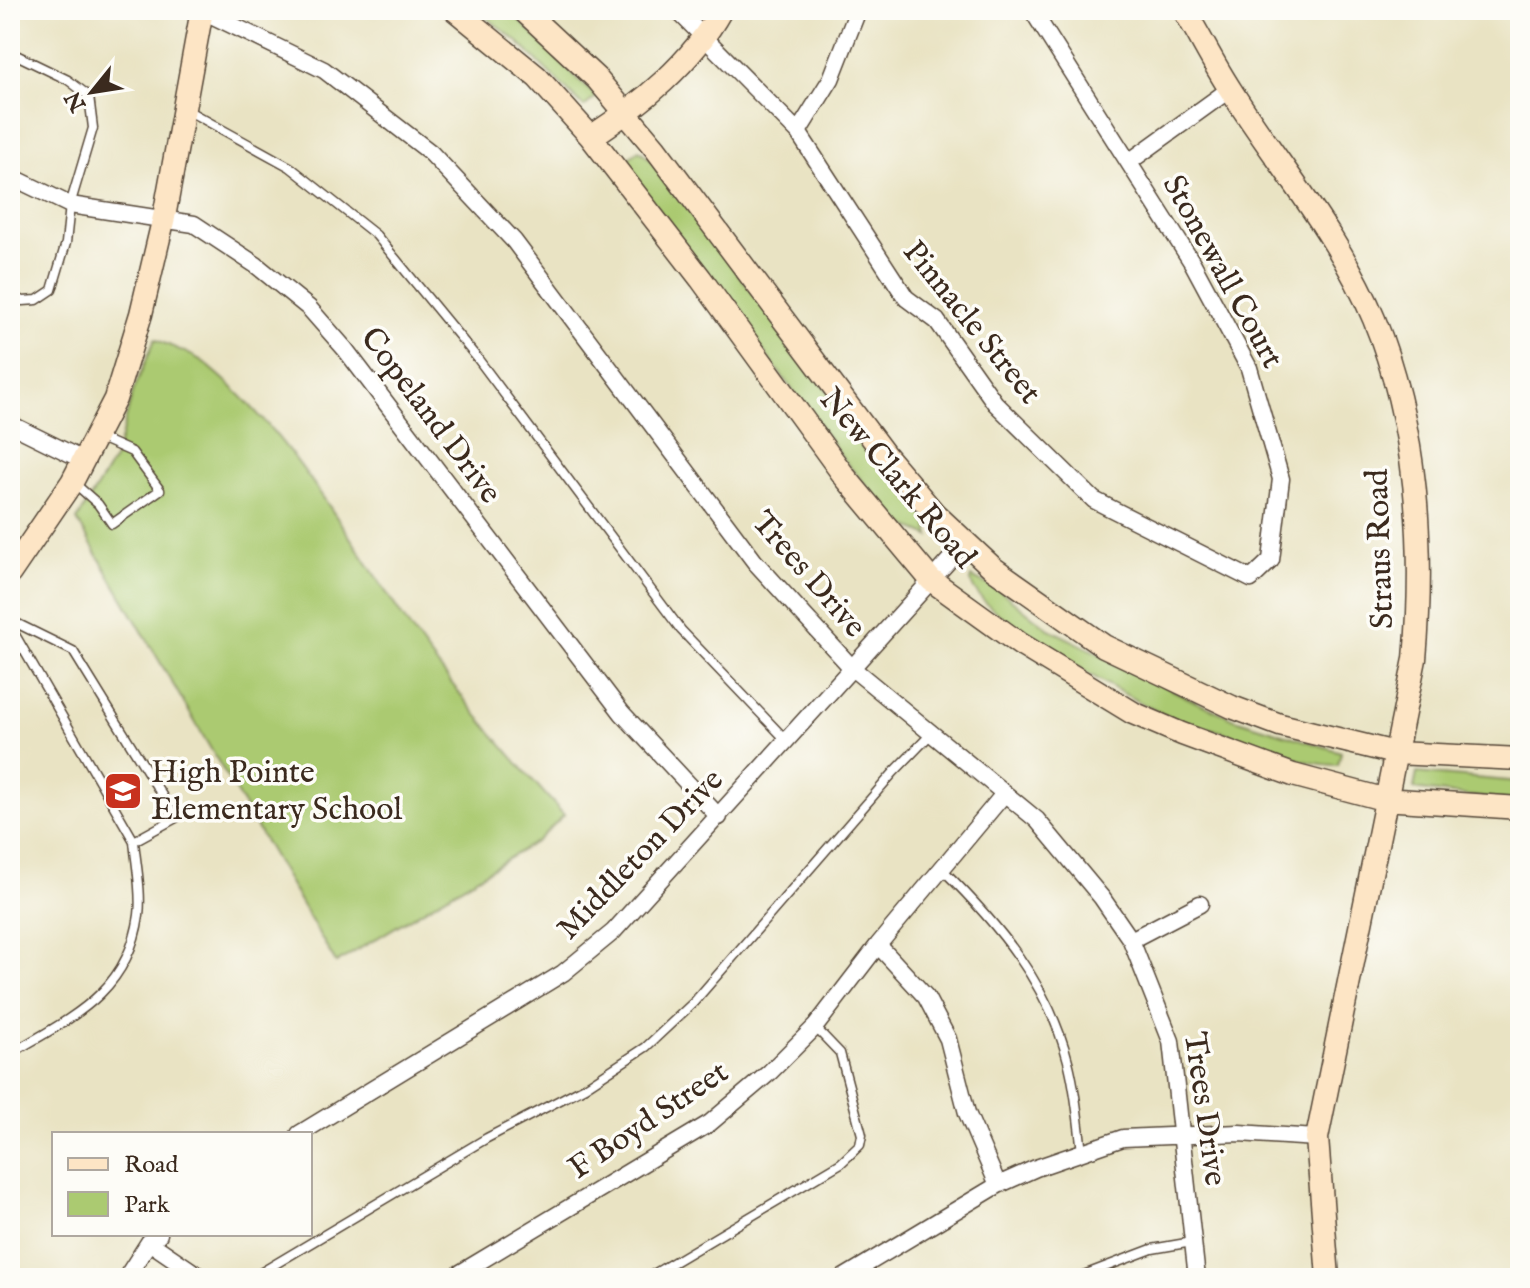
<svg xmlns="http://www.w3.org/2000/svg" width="1530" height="1288" font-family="'IM FELL English',serif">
<rect width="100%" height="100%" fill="#fdfcf7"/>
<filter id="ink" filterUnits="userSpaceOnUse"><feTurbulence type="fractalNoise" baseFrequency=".0125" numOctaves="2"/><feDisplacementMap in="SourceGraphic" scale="16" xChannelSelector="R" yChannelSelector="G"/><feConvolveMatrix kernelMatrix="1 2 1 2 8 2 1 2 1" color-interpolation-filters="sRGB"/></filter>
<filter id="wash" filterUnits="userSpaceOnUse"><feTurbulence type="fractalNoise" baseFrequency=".006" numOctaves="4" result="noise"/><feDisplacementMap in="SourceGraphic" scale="32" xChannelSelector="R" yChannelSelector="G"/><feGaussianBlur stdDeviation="1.8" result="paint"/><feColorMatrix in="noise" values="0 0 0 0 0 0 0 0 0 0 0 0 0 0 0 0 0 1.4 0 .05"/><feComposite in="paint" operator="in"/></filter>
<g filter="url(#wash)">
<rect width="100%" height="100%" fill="#e9e3c3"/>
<!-- green -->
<path fill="#abca71" stroke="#737a48" stroke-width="2" d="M477,10h32l87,87 -12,10 -66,-65z
M639,150l11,9 277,361 3,16 -29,-12 -52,-58 -220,-296 -4,-9z
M155,339c16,8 36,14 50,24 88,72 144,177 208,269 46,64 98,125 151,183l-27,26 -201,122 -259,-443 39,-64 17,-64z
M971,577l28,13 50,39 147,73 39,17 106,33 -3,13c-38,0 -77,-19 -112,-32 -20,-7 -40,-9 -59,-17 -32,-15 -202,-106 -196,-139z
M1417,773l103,9v20l-100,-12 -6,-2z"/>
</g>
<g filter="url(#ink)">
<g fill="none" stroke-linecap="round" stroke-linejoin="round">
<defs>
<path id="lane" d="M10,52l58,28 21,16 4,32 -23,77 -4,38 -14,47 -15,10 -14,1 -13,-6
M185,109l105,58 86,68 102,124 203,271 106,111
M73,482l25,22 14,20 48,-34 -28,-38 -36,-16
M10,620l63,31 103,167 -42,23 -124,-215
M942,869c56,55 106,114 126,192 8,29 10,60 14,90
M10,1054c60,-36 118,-60 129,-139 3,-23 -3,-51 -5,-74
M252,1278l235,-140 98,-51 61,-40 48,-45 200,-230 38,-39
M647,1278l194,-115 19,-18 2,-10 -22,-82 -25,-26
M1076,1278l76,-29 40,-7"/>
<path id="street" d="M201,10l123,60 106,82 84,89 241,321 97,106 185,152 65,78 29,42 40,101 26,237
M677,10l121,122 108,166 31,23 58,82 99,97 157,79 20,-19 10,-81 -32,-111 -56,-104 -161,-254
M798,132l33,-53 27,-69
M1129,162l101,-73
M10,176l60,29 124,19 62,41 53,43 36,41 277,364 97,104
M10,424l73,36
M1131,940l69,-36
M878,945l48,52 22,42 19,74 31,72
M299,1134l264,-161 50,-41 351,-388
M149,1242l53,36
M126,1278l23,-36 10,-8
M452,1278l258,-155 60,-51 45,-45 63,-82 126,-151
M843,1278l155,-93 38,-17 87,-30 116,-5 78,5"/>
<path id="secondary" d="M455,10l82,67 54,60 110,142 144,198 86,103 89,64 113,69 49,21 111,41 90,24 137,9
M523,10l74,69 58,69 230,307 50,59 58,54 111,78 128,61 48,18 115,28 125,6
M1184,10c16,26 29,53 46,79 48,76 109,146 144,230 43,105 51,228 41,340l-98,479 11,140
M591,137c50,-33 100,-73 130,-127
M10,573l62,-91 43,-83 26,-85 23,-97 38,-207"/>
</defs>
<!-- lane casing -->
<use href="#lane" stroke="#554637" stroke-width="11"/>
<!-- street casing -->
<use href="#street" stroke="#554637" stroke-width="19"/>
<!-- secondary casing -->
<use href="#secondary" stroke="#554637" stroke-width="25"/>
<!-- lane -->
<use href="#lane" stroke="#fff" stroke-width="8"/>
<!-- street -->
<use href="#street" stroke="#fff" stroke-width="16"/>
<!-- secondary -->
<use href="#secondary" stroke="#fde5c5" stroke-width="22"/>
</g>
</g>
<!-- icons -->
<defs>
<symbol id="school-square" viewBox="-11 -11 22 22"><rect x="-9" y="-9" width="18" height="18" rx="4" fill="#c8321e" stroke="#fdfcf7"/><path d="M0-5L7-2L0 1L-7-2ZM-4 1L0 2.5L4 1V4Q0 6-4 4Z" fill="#fff"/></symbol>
</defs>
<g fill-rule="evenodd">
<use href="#school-square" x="101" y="769" width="44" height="44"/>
</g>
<g text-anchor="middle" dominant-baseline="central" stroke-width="7" stroke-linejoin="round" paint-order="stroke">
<!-- street labels -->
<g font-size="32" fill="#3b2a1e" stroke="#fdfcf7">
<text transform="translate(1222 272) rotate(61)">Stonewall Court</text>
<text transform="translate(971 323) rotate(51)">Pinnacle Street</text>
<text transform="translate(430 416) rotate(53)">Copeland Drive</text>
<text transform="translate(897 479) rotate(50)">New Clark Road</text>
<text transform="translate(1381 549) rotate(-92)">Straus Road</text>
<text transform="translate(808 575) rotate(49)">Trees Drive</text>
<text transform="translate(641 855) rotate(-46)">Middleton Drive</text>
<text transform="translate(1204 1109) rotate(82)">Trees Drive</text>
<text transform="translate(649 1121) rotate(-34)">F Boyd Street</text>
</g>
<!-- poi labels -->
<g font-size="32" fill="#3b2a1e" stroke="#fdfcf7" text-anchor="start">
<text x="151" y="773">High Pointe<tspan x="151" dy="37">Elementary School</tspan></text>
</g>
</g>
<!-- margin -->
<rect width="1530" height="1288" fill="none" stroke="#fdfcf7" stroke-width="40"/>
<!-- legend -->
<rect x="52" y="1132" width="260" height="104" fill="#fdfcf7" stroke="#afa8a0" stroke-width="2"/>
<rect x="68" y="1158" width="40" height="12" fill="#fde5c5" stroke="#afa8a0" stroke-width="2"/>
<text x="124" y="1172" font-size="24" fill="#3b2a1e">Road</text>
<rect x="68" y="1192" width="40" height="24" fill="#abca71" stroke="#afa8a0" stroke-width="2"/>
<text x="124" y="1212" font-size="24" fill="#3b2a1e">Park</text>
<!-- north arrow -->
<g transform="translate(92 92) rotate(240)" stroke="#fdfcf7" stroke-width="6" paint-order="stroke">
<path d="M0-6L14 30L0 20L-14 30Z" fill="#3b2a1e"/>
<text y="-12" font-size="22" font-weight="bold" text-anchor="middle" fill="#3b2a1e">N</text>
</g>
</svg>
